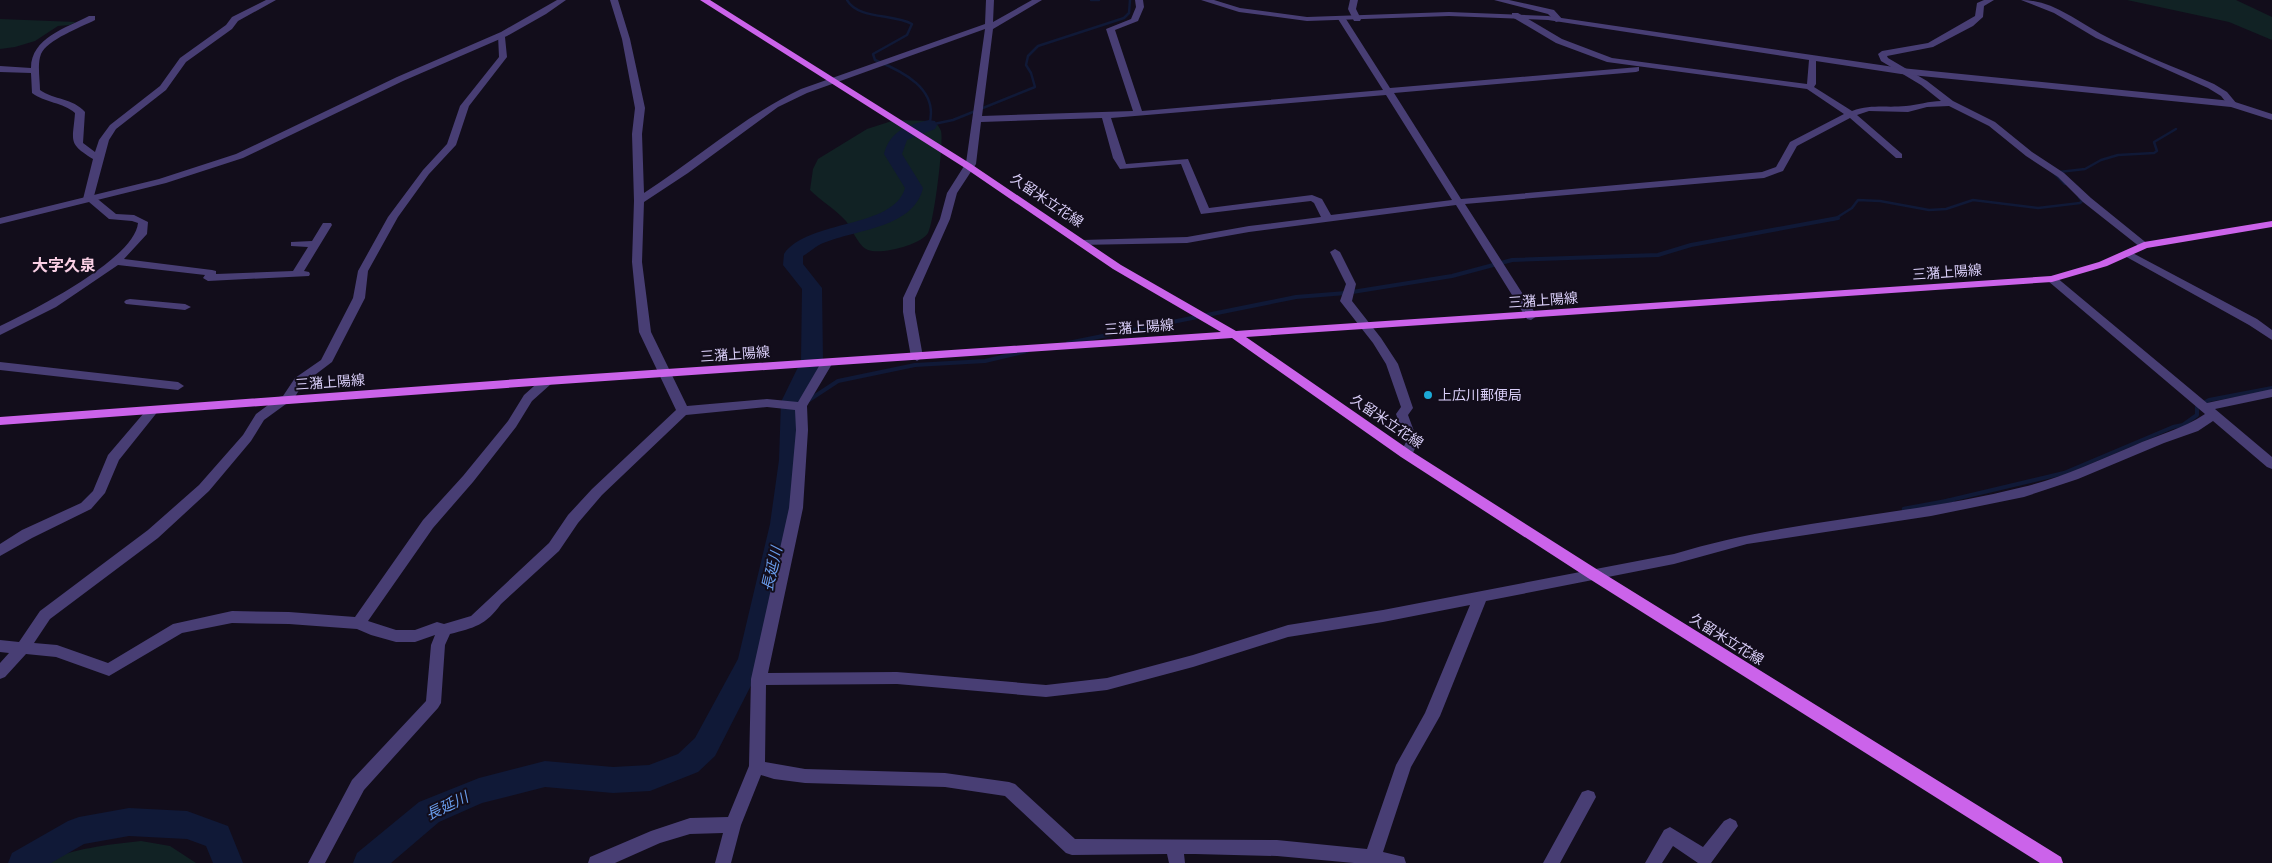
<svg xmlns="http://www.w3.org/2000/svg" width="2272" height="863" font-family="'DM Sans','Noto Sans JP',sans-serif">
<rect width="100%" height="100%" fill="#120d1b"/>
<!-- green -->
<path fill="#112224" d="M2127,0h109l36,17v23l-43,-18z
M0,19l76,3 -6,3 -12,1 -23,15 -20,6 -15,2z
M895,120l34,1 8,3c1,2 3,4 4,7 3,11 -7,91 -13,102 -7,12 -47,22 -60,17 -10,-4 -16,-22 -23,-30 -10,-11 -24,-19 -35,-30l3,-21 5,-10 49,-30z
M141,841l29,5 26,17h-154c32,-15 64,-18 99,-22z"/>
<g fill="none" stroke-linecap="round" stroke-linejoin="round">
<!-- stream-far2 -->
<path stroke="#101937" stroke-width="2.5" d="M847,0c10,19 47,14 65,24l-5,11 -34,19 2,6c27,11 65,29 54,65
M1091,0h8
M929,125l24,-5 82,-33 -4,-14 -5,-8 2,-9 10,-10 86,-28 5,-5 1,-13
M2059,172l26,-3 16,-9 17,-5 36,-2 3,-2 -3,-9 22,-13
M2054,173l11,11
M1833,220l19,-12 6,-8 22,1 49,9 17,-1 27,-9 65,8 42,-5 2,-2 -3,-4"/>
<!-- stream-far1 -->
<path stroke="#101937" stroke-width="4" d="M1068,343l228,-46 50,-4 106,-17 60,-16 146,-5 33,-10 147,-27
M793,402l16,-2 29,-19 77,-16 70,-4 42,-10
M1946,501l118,-28 109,-46 10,-2 14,-10v-8l12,-7 63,-12"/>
<!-- stream -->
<path stroke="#101937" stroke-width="4.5" d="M1904,509l49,-9"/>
<!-- river -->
<path fill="#101937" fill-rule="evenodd" d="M929,120l6,1 2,4 -2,4 -28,11 -5,14 21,34c-10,42 -71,41 -104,57 -5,3 -11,8 -16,11v8l19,24 1,73 -20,41v58l-9,64 -30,136 -49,96 -17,16 -48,19 -37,2 -68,-6 -63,16 -43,19 -48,41h-38l4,-10 62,-51 60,-24 66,-17 68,6 36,-2 29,-11 17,-16 43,-79 32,-135 9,-64 2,-58 20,-41 1,-72 -19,-24 1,-11c24,-35 110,-25 121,-66l-21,-34c6,-23 23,-29 45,-34z
M129,808l58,3 41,15 15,37h-30l-7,-17 -19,-7 -58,-3 -45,8 -33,19h-43l4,-10 56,-32 11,-4z"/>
<!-- minor -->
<path fill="#483e74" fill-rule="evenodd" d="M266,0h10l-38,21 -6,8 -46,33 -20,28 -50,39 -7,11 -15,56 22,18 18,1 14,7 -1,12 -23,25 88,11 4,1v3l77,-3 15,-24 -17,-1v-4l21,-1 11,-18h8l1,2 -28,46 5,1 1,2 -1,2 -101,5 -5,-3 2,-3 -87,-10 -62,42 -56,28v-9c32,-15 135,-67 138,-103l-6,-2 -23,-2 -20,-17 -6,-3 10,-40c-26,-16 -20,-18 -18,-46 -12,-11 -30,-10 -43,-20l-1,-20 -31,-1v-6l31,2c0,-30 35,-40 58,-52h6v4c-14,7 -48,20 -54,34 -4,10 -1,25 -1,36 14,10 33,8 45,22l-2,31 12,9 4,-12 11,-15 50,-39 20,-28 46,-33 6,-8z
M610,0h8l12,39 15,69 -3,26 2,59c53,-34 100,-77 157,-104l184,-65 1,-24h8l-1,22 39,-22h10l-49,29 -11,87 151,-5 -27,-82 25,-10 5,-12 -1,-7h8l1,7 -6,14 -23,9 27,81 241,-21 -45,-71 4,-2 4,2 44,69 249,-21v4l-3,1 -242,21 67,106 301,-27 14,-5 14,-25 54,-28 -37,-25 -200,-27 -51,-19 -44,-26v-4h6l44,26 50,19 195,26 2,-24 7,-2v26l-2,3 38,24c20,-7 34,-3 54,-5 12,-1 23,-5 35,-5l-20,-16 -40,-24 -3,-7 4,-3 46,-8 47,-27 2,-13 7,-3h10l-10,6 -1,11 -10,9 -40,21 -46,9 1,2 39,23 26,20 42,21 37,30 32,21 27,25 58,47 -1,2h-8l-57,-45 -25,-25 -32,-21 -37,-30 -40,-20 -22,1 -19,5 -39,-1 -12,4 45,39v4h-6l-46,-40 -53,28 -14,25 -19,7 -299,26 72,112 -6,4 -4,-1 -71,-114 -207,27 -62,11 -109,2 -1,-2 5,-3 105,-3 62,-11 72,-9 -7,-14 -3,-2 -110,13 -20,-50 -61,5 -7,-11 -11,-40 -121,4 -5,42 -19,29 -7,26 -35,79v14l8,45 -6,4 -6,-4 -8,-45v-14l37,-79 7,-26 19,-30 19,-134 -178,64 -29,14 -90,66 -44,29 -2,60 9,70 36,74 80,-7 31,3 24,-41h8l2,3 -25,42 1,24 -5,78 -35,165 129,-1 149,13 61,-7 86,-23 95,-30 95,-15 291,-56c114,-35 234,-38 349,-67 38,-9 74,-26 110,-41 24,-11 50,-17 72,-32l-157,-133 -1,-2 5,-3 4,1 151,126 65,-14v8l-57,12 57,48v12l-5,-2 -54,-46 -15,10 -34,12 -86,36 -54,18 -93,19 -184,28 -73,20 -188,37 -46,115 -29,51 -28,85 21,5 2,6h-52l-77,-7 -82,-2h-11l1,9h-16l-2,-9 -95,1 -6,-2 -61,-57 -60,-9 -140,-4 -31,-4 -13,-4 -20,50 -10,38h-16l8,-30 -33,1 -30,9 -45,20h-27l2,-6 61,-26 39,-13 38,-1 21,-51 2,-87 38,-171 7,-78 -1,-20 -28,-3 -81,8 -84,80 -24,28 -19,28 -58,53c-15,21 -27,24 -51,30l-5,11 -4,58 -3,5 -74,82 -39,73h-17l44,-83 74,-79 5,-56 4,-10 -20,7h-19l-25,-7 -14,-6 -68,-5 -57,-1 -50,10 -73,43 -53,-19 -30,-3 -21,23 -5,2v-16l9,-10 -9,-1v-12l19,2 21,-31 108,-81 51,-45 44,-50 13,-21 23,-17 4,-1 12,-18 26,-18 32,-62 5,-27 30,-54 35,-47 24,-26 13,-38 39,-49 -1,-22 7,2 2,20 -38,49 -13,39 -27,29 -31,43 -30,54 -3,27 -33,64 -29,22 -12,19 -5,1 -22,16 -13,21 -42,50 -51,47 -108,81 -16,24 23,2 51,18 65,-39 59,-13 57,1 66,5 68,-97 40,-44 45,-55 16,-26 19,-17h8l2,3 -2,3 -19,17 -16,26 -43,55 -40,46 -65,93 28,9h19l22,-8 7,2 27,-8 78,-73 19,-28 24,-26 84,-79 -37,-78 -7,-70 2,-61 -2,-67 3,-26 -13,-69zM1386,95l66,105 -121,15 -9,-16 -10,-4 -103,13 -21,-49 -62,5 -15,-46zM1470,605l-45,108 -29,52 -29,84 -90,-9 -202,-1 -60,-55 -6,-2 -64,-9 -140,-4 -40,-7 1,-77 131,-1 149,13 61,-7 86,-23 95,-30 95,-15z
M1350,0h8l-2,9 5,10 -1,2h-6l-6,-12z
M1494,0h15l45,10 9,10 -7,2 -8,-8z
M2021,0c31,0 54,20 80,34 36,19 76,34 113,50l13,8 10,12 -8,2 -8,-10 -13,-8 -112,-50 -42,-25z
M1335,249l5,3 16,32 -4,17 29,37 17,26 15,44 -5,7 10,27 -7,15 -5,2 -6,-5 6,-12 -10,-28 5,-7 -15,-43 -13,-21 -33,-42 6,-17 -16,-32z
M2127,250l130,69 15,11v10l-23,-15 -126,-70 -1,-2z
M130,299l55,5 6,3 -6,3 -59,-6 -2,-2 2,-2z
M0,362l178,20 6,4 -6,4 -178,-20z
M153,406l6,4 -40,50 -14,33 -14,16 -59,29 -32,18v-12l22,-14 59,-27 12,-12 15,-36 41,-48z
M1588,790l6,2 2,5 -36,66h-17l39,-71z
M1730,818l6,3 2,5 -27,37h-13l-25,-17 -11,17h-17l19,-33 6,-3 33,20 21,-26z"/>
<!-- tertiary -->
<path fill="#483e74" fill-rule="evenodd" d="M557,0h9l-20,14 -39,22 -104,45 -160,77 -77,25 -166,41v-6l159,-39 77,-25 161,-77 104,-45z
M1201,0h13l26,8 67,9 142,-5 99,4 353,52 331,33 40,13v6l-41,-13 -330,-33 -353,-54 -99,-4 -142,5 -68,-9z"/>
<!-- primary -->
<path fill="#cb63ea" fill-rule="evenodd" d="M700,0h10l261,164 150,101 115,66 815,-55 48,-14 45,-20 128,-21v6l-125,21 -40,18 -55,16 -806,55 165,114 187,119 463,287 2,6h-23l-452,-285 -187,-121 -169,-119 -685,47 -547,40v-8l547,-40 674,-45 -108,-63 -148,-101z"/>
</g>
<!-- markers -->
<circle fill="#1ca9d6" stroke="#120d1b" stroke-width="2" cx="1428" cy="395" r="5"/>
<g text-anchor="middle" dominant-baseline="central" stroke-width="4" stroke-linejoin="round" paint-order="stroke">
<!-- street labels -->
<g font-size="14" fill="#d9cef8" stroke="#120d1b">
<text transform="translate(1047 200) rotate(34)">久留米立花線</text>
<text transform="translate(1947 272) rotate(-4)">三潴上陽線</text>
<text transform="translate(1543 300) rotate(-4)">三潴上陽線</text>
<text transform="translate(1139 327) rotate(-4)">三潴上陽線</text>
<text transform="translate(735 354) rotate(-4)">三潴上陽線</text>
<text transform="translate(330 382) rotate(-4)">三潴上陽線</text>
<text transform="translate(1387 421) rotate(34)">久留米立花線</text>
<text transform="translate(1727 639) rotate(32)">久留米立花線</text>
</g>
<!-- poi labels -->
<g font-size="14" fill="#d9cef8" stroke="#120d1b" text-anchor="start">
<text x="1438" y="395">上広川郵便局</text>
</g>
<!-- water labels -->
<g font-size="15" font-style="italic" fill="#699ceb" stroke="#120d1b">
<text transform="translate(772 569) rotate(-77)">長延川</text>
<text transform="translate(447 806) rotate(-26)">長延川</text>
</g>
<!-- quarter labels -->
<g font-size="16" font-weight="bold" fill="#f9cfe4" stroke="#120d1b">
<text x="64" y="265">大字久泉</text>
</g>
</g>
</svg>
